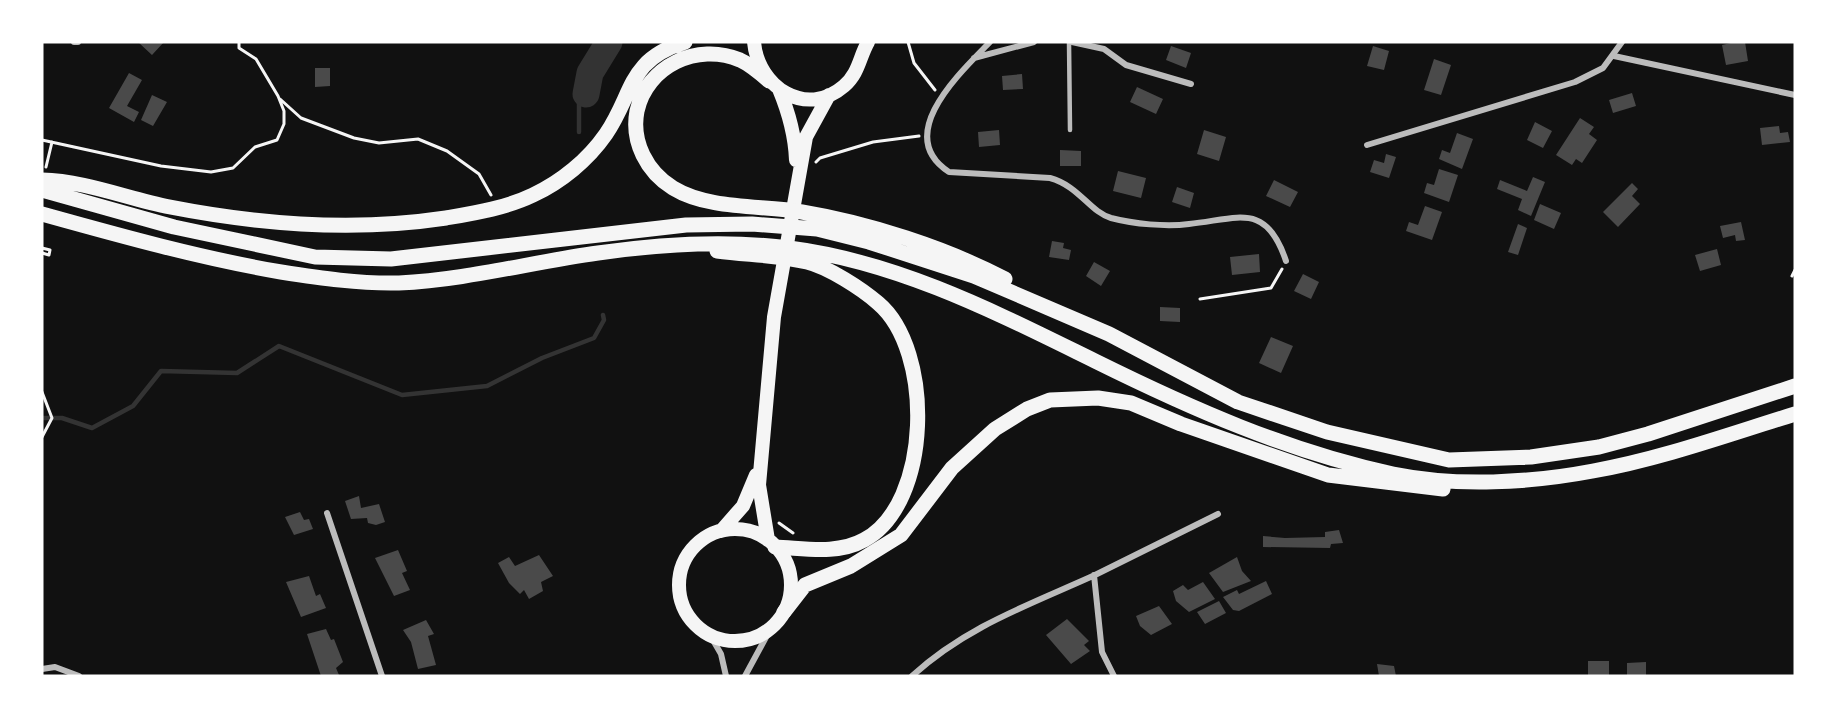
<svg xmlns="http://www.w3.org/2000/svg" width="1837" height="718" font-family="Manrope,sans-serif">
<rect width="100%" height="100%" fill="#111"/>
<g fill="none" stroke-linecap="round" stroke-linejoin="round">
<!-- stream -->
<path stroke="#333" stroke-width="4.5" d="M579,132v-29l7,-9
M42,418h20l30,10 41,-22 28,-35 76,2 42,-27 123,49 85,-9 55,-28 52,-20 10,-18 -1,-5"/>
<!-- river -->
<path stroke="#333" stroke-width="27" d="M586,94l4,-21 19,-31"/>
</g>
<!-- building -->
<path fill="#4a4a4a" d="M138,42h26l-12,13z
M1735,42h10l3,19 -22,4 -4,-20z
M1171,46l20,7 -5,15 -20,-8z
M1373,46l16,5 -5,19 -17,-4z
M1434,59l17,6 -10,30 -17,-5z
M315,68h15v18l-15,1z
M129,73l13,7 -15,26 12,6 -5,10 -25,-14z
M1022,74l1,15 -20,1 -1,-14z
M1137,87l26,12 -7,15 -26,-12z
M1632,93l4,13 -23,7 -4,-13z
M152,95l15,7 -14,24 -12,-6z
M1580,118l14,9 -5,7 8,6 -15,23 -6,-4 -4,6 -16,-10z
M1535,122l17,9 -9,17 -16,-8z
M1779,126l1,7 8,-1 2,10 -28,3 -2,-17z
M999,130l1,15 -21,2 -1,-15z
M1204,130l22,7 -7,24 -22,-7z
M1457,133l16,6 -11,30 -23,-10 3,-9 8,3z
M1060,150l21,1v15h-21z
M1386,154l10,3 -7,21 -19,-6 4,-12 10,3z
M1439,169l19,6 -9,27 -25,-9 3,-10 7,2z
M1118,171l28,7 -5,20 -28,-7z
M1533,177l12,5 -14,34 -13,-6 4,-11 -25,-10 3,-9 27,11z
M1274,180l24,12 -8,15 -24,-11z
M1632,183l6,6 -6,7 8,8 -22,23 -15,-15z
M1177,187l17,6 -4,15 -18,-6z
M1540,204l21,9 -7,16 -20,-9z
M1425,206l17,6 -10,28 -26,-9 3,-9 9,3z
M1741,222l4,18 -9,1 -1,-6 -12,3 -3,-12z
M1518,224l9,4 -9,27 -10,-3z
M1052,241l12,2 -1,5 8,2 -2,10 -20,-3z
M1717,249l4,16 -21,6 -5,-16z
M1259,254l1,18 -28,3 -2,-18z
M1094,262l16,9 -9,15 -15,-10z
M1303,274l16,8 -8,17 -17,-8z
M1160,307l20,1v14l-20,-1z
M1271,337l22,9 -12,27 -22,-10z
M359,496l2,12 18,-4 6,18 -9,3 -8,-2 -1,-5 -16,1 -6,-18z
M300,512l4,8 5,-1 4,10 -19,6 -9,-18z
M1339,530l4,13 -12,1 -1,4 -67,-1v-11l22,2 40,-1v-5z
M398,550l9,21 -5,2 8,17 -16,6 -19,-38z
M539,555l14,21 -12,6 2,9 -14,8 -5,-9 -4,4 -11,-11 -11,-20 11,-6 6,9z
M1237,557l5,14 9,10 -28,11 -14,-19z
M309,576l7,20 4,-2 6,14 -25,9 -15,-35z
M1266,581l6,13 -33,17 -6,-1 -10,-13 14,-7 2,4z
M1203,582l12,17 -26,13 -13,-11 -3,-10 10,-6 5,5z
M1219,601l7,12 -21,11 -8,-12z
M1159,606l13,18 -21,11 -11,-9 -4,-10z
M1067,619l22,22 -5,4 6,6 -19,13 -25,-29z
M426,620l8,14 -6,2 8,29 -18,4 -7,-27 -8,-12z
M326,629l5,11 3,-1 9,23 -7,6 3,7 -5,1h-13l-14,-42z
M1588,661h21v15h-21z
M1646,662v14h-19v-13z
M1377,664l17,2 2,10h-17z"/>
<g fill="none" stroke-linecap="round" stroke-linejoin="round">
<!-- path -->
<path stroke="#f5f5f5" stroke-width="3" d="M908,42l6,21 21,27
M280,99l21,19 53,20 25,5 39,-4 29,12 32,23 12,21
M42,140l119,26 50,6 22,-4 22,-21 22,-7 7,-16v-13l-6,-15 -22,-37 -17,-11v-6
M816,162l4,-4 53,-16 46,-6
M46,167l6,-25
M42,248l8,2 -1,5 -7,-2
M1792,276l3,-6
M1200,299l71,-11 11,-19
M42,392l10,26 -10,19
M779,523l14,10"/>
<!-- service -->
<path stroke="#bcbcbc" stroke-width="4.5" d="M1069,42l1,88"/>
<!-- minor -->
<path stroke="#bcbcbc" stroke-width="6" d="M74,42h4
M990,42c-29,30 -98,93 -41,130l101,6c29,8 40,34 61,40 23,6 55,9 78,6 49,-5 77,-23 97,37
M1072,42l32,7 22,16 65,19
M1614,56l181,39
M974,58l60,-16
M1367,145l208,-63 28,-14 19,-26
M327,513l55,163
M1094,575l8,77 12,24
M710,635l11,19 5,22
M42,669l13,-2 24,9
M745,676l26,-48
M912,676c55,-50 117,-71 183,-101 41,-20 82,-41 123,-61"/>
<!-- primary -->
<path stroke="#f5f5f5" stroke-width="14" d="M754,42c4,45 52,77 90,44 15,-13 15,-28 24,-44
M779,89c10,24 16,45 17,71
M679 585a56 56 0 1 1 112 0a56 56 0 1 1-112 0Z
M721,531l22,-25 13,-31
M768,540l-9,-55 15,-168 32,-180 23,-42"/>
<!-- motorway -->
<path stroke="#f5f5f5" stroke-width="15" d="M769,81c-9,-8 -18,-16 -29,-21 -43,-18 -93,6 -103,51 -6,31 10,61 36,77 36,22 89,17 129,24 66,11 144,36 203,67
M42,180c44,1 86,19 128,27 92,18 183,25 276,11 29,-5 60,-10 87,-23 28,-13 55,-35 73,-61 28,-41 21,-74 79,-92
M42,190l132,37 141,30 76,2 295,-34 66,-1 65,5 52,13 105,34 135,58 129,68 89,30 122,28 82,-3 68,-10 49,-13 147,-48
M42,214c79,22 158,44 239,58 39,6 79,12 118,11 67,-3 133,-21 199,-30 63,-9 127,-13 191,-5 110,14 208,65 306,113 95,47 194,91 298,113 64,13 137,9 200,-3 68,-12 137,-37 202,-57
M717,251c30,4 62,4 90,11 21,5 55,27 71,41 56,47 54,201 -14,237 -27,15 -60,8 -89,7
M784,612l21,-27 46,-19 50,-31 51,-67 43,-39 32,-20 23,-9 48,-2 33,5 50,21 147,51 115,14"/>
</g>
<!-- border -->
<rect width="1837" height="718" fill="none" stroke="#ffffff" stroke-width="87"/>
</svg>
